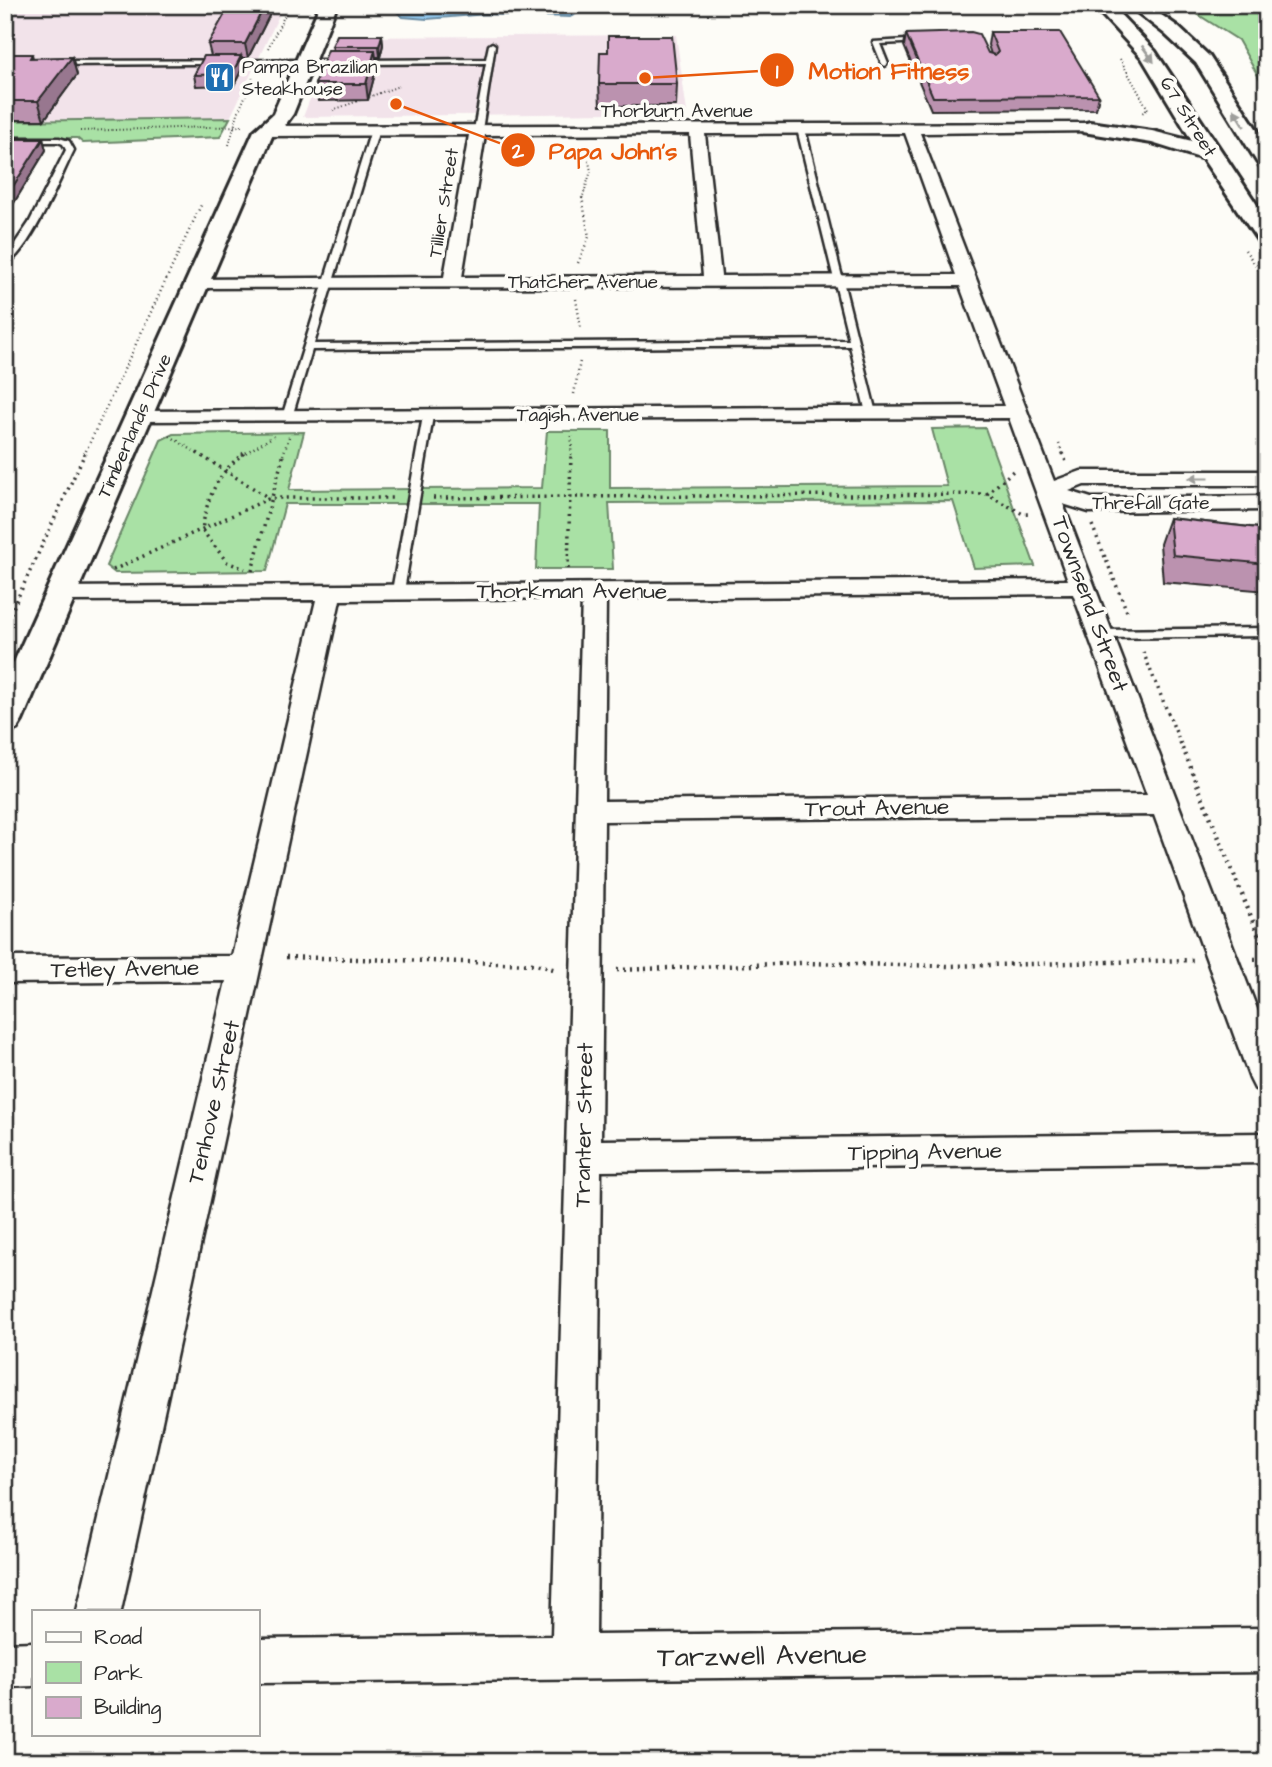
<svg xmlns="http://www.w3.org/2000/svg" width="1272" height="1767" font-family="'Architects Daughter',sans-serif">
<rect width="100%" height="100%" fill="#fdfcf7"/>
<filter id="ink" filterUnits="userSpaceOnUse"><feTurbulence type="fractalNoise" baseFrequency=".0143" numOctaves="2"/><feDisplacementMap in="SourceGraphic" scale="14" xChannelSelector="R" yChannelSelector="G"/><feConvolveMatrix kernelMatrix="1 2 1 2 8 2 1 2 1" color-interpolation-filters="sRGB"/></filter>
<g filter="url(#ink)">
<!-- built -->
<path fill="#f2e3ea" d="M5,5h279l-54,113 -225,4z
M676,35l11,77 -384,5 31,-80z"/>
<!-- green -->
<path fill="#a9e1a5" stroke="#6a8668" stroke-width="2" d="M1183,5h84v87l-29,-52z
M230,118l-10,19 -137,6 -6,-5h-72v-17z
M985,428l50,138 -61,2 -21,-67 -344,2 4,66h-77l3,-65h-254l-18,67 -152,2 -9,-7 55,-126 12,-6 131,-2 -15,58 253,-2 5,-57h63v57l337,-2 -15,-57z"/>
<!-- water -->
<path fill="#96cef5" stroke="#6b8da4" stroke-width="2" d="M407,5l182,2 -19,10 -84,-3 -59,5 -24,-2 -6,-5 1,-5z"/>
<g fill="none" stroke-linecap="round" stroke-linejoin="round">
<defs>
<path id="lane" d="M923,39l2,3 -45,2 8,20 -3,2 -3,-2 -9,-22z
M492,43l3,2 -13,85 -4,2 -4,-2 12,-67 -126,1 -3,-2 3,-2 126,-1 3,-14z
M340,60l2,3 -286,2 -3,-2 3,-2z
M801,127l4,2 71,284 -2,2 -8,-2 -16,-67 -538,4 -20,67 -5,3 -5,-3 89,-287 4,-2 4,2 -65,214 535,-4 -52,-211z
M5,138h54l10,3 5,9c-15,30 -42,99 -69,116v-8l24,-35 37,-73 -3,-6 -5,-2h-53z
M428,413l5,3 -29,175 -6,3 -6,-3 31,-175z
M1267,628v8l-166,2 -6,-4 6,-4z"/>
<path id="street" d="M1090,123l5,2 3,3 -3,3 -175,2 134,348 27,-10h186v14h-183l-15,6 22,7 176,-2v14l-178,2 -26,-8 204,531v58l-12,-4 -5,-10 -96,-264 -550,6 -3,319 666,-7v30l-666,8 -5,464 671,-7v44l-1010,11v-44l295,-3 30,-1038 -242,2 -219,1011h-44l149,-630 -221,2v-26l227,-1 84,-356 -255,1 -9,-2 -3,-5 3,-5 9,-2 1007,-7 -59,-162 -877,3 -3,-4 3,-4 7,-2 865,-5 -44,-120 -769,2 -3,-4 3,-4 6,-1 247,-2 25,-142 -205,1 -8,-5 8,-5zM905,133l51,142 -235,1 -16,-142zM690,134l13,142 -241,1 23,-142zM1073,594l74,201 -543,6 2,-203z
M33,1642v44l-28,1v-44z"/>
<path id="secondary" d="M320,5h17l-44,109 -10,14 -10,6 -251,587 -5,8 -12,4v-51l249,-551 19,-17z
M1093,5h18l44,46 112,169v24l-8,-2 -56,-83 -51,-16 -69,-11 -3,-4 3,-4 7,-2 62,9 40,10 -50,-83z
M1128,5h19l30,21 32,30 58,89v23l-7,-2 -3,-4 -61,-99 -31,-29z"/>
</defs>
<!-- lane casing -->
<use href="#lane" stroke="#2b2b2b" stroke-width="5"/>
<!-- street casing -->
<use href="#street" stroke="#2b2b2b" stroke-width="5"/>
<!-- secondary casing -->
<use href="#secondary" stroke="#2b2b2b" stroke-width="6"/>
<!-- path-far3 -->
<path stroke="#2b2b2b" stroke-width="2" stroke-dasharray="1 2.5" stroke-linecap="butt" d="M207,13l25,-8
M268,48l22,-43
M1120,59l28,50 -6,4
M333,110l66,-24
M80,131l162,-5
M229,145l9,-32 15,-35
M582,199l9,-28 -5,-22"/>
<!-- path-far2 -->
<path stroke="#2b2b2b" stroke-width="2.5" stroke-dasharray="1 3.5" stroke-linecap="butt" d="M1245,250l22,31
M578,263l11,-26 -7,-40
M576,299l5,30
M574,394l6,-33
M170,436l30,19
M1059,444l4,11
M84,455l118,-252
M242,455l32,-19
M283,455l7,-21
M571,455l1,-21"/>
<!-- path-far1 -->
<path stroke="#2b2b2b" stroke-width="3.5" stroke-dasharray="2 4.5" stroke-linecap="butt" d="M197,453l72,45
M244,453c-27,21 -37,44 -42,77l25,32 18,7
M1063,453l3,9
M987,494l26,-23
M433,498l554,-4 36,20h8
M1092,525l36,89
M568,569l3,-116
M113,570l157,-72h126
M252,571l32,-118
M5,625l80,-172
M1143,652l55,134"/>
<!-- path -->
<path stroke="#2b2b2b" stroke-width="4.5" stroke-dasharray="2 5" stroke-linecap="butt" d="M1197,784l70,172
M286,957l250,7 20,6
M1254,959h13
M617,970l185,-7 147,3 244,-6"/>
<!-- lane -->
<use href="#lane" fill="#fdfcf7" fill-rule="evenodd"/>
<!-- street -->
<use href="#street" fill="#fdfcf7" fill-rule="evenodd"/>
<!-- secondary -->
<use href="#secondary" fill="#fdfcf7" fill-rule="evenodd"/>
</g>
<!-- wall -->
<path fill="#bb92af" stroke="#2b2b2b" stroke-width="2" d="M274,6l-26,52h-6l1,9 -9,18 -38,1 -2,-11 17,-19 -3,-12z
M990,32l109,64 -3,13 -165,1 -27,-64 2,-12 85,20 -3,-9z
M382,35l1,10 -3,12h-4l1,9 -9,34 -50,1 -3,-17 18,-34 -1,-4z
M5,54h27l1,4 39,-1 5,18 -33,45h-39z
M599,84h78l-1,22h-76z
M5,139h38l3,11 -34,56h-6l-1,2z
M1169,518l98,11v62l-104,-9 -3,-38z"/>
<!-- shaded-wall -->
<path fill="#98778f" stroke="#2b2b2b" stroke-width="2" d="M265,5l9,1 -26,52 -3,-14z
M382,35l1,10 -3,12 -1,-11z
M375,50l2,16 -9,34 -2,-16z
M241,56l2,11 -9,18 -2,-11z
M72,57l5,18 -33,45 -6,-19z
M43,139l3,11 -34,56 -4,-12z"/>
<!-- building -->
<path fill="#d9aacc" stroke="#2b2b2b" stroke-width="2" d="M230,5h35l-20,39h-37z
M971,32l8,2 9,19 7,2 3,-3 -8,-20h70l39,64 -166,1 -27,-63z
M337,35h45l-3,11h-47z
M608,36h64l5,48h-78l1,-32h8z
M328,50h47l-9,34h-51z
M5,54h27l-2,4 42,-1 -34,44h-33z
M204,56h37l-9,18 -38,1z
M5,139h38l-35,55h-3z
M1169,518l98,11v35l-94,-9z"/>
<!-- one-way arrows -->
<defs><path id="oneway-solid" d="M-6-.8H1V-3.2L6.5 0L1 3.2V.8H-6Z" transform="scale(1.75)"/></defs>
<g fill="#9e9e9b">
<use href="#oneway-solid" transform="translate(1148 54) rotate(54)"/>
<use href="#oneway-solid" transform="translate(1239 118) rotate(-122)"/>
<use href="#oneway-solid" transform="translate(1199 478) rotate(180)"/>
</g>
</g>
<!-- icons -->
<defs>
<symbol id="restaurant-square" viewBox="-11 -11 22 22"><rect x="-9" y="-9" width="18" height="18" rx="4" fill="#1f6fb2" stroke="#fdfcf7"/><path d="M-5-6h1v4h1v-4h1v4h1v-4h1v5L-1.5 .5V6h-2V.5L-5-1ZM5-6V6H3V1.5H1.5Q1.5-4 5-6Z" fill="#fff"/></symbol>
</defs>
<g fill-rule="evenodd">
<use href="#restaurant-square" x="202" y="60" width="35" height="35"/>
</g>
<g text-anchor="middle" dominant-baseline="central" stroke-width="7" stroke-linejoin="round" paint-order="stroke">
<!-- far-poi labels -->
<g font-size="19" fill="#2b2b2b" stroke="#fdfcf7" text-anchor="start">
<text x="242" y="67">Pampa Brazilian<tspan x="242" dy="22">Steakhouse</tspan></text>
</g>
<!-- far-street labels -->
<g font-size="19" fill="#2b2b2b" stroke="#fdfcf7">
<text x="677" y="111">Thorburn Avenue</text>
<text transform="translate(1188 117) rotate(58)">67 Street</text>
<text transform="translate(444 203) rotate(-81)">Tillier Street</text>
<text x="583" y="282">Thatcher Avenue</text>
<text x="578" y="415">Tagish Avenue</text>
<text transform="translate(135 426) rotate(-66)">Timberlands Drive</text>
<text x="1151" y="503">Threfall Gate</text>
</g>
<!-- street labels -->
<g font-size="23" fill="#2b2b2b" stroke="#fdfcf7">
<text x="572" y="591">Thorkman Avenue</text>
<text transform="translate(1090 604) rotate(70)">Townsend Street</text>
<text transform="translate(877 808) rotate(-1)">Trout Avenue</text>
<text transform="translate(125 969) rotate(-1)">Tetley Avenue</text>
<text transform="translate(214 1102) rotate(-77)">Tenhove Street</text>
<text transform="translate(584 1125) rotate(-89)">Tranter Street</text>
<text transform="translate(925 1152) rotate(-1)">Tipping Avenue</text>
</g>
<!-- near-street labels -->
<g font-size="28" fill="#2b2b2b" stroke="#fdfcf7">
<text transform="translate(762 1656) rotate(-1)">Tarzwell Avenue</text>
</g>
</g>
<!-- callouts -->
<path fill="none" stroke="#e8590c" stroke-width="2.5" d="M645 78L777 70M396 104L518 150"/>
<g fill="#e8590c" stroke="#fdfcf7" stroke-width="2.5">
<circle cx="645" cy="78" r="7"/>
<circle cx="396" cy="104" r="7"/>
<circle cx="777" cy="70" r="18"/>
<circle cx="518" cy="150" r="18"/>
</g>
<g font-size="21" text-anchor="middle" font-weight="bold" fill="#fff">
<text x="777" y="78">1</text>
<text x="518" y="158">2</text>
</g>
<g font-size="24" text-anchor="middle" font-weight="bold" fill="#e8590c" stroke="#fdfcf7" stroke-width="7" stroke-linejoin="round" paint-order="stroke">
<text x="889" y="79">Motion Fitness</text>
<text x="613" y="159">Papa John's</text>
</g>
<!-- margin -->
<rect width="1272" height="1767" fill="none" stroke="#fdfcf7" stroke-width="28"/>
<rect x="14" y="14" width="1244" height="1739" fill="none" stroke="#2b2b2b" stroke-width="2.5" filter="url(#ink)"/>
<!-- legend -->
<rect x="32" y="1610" width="228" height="126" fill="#fdfcf7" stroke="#a9a8a5" stroke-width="2"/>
<rect x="46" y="1632" width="35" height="10" fill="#fdfcf7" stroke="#a9a8a5" stroke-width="2"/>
<text x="94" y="1644" font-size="21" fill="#2b2b2b">Road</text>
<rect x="46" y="1662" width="35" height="21" fill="#a9e1a5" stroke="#a9a8a5" stroke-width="2"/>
<text x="94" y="1680" font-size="21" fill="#2b2b2b">Park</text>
<rect x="46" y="1697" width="35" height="21" fill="#d9aacc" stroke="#a9a8a5" stroke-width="2"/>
<text x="94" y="1714" font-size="21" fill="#2b2b2b">Building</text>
</svg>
